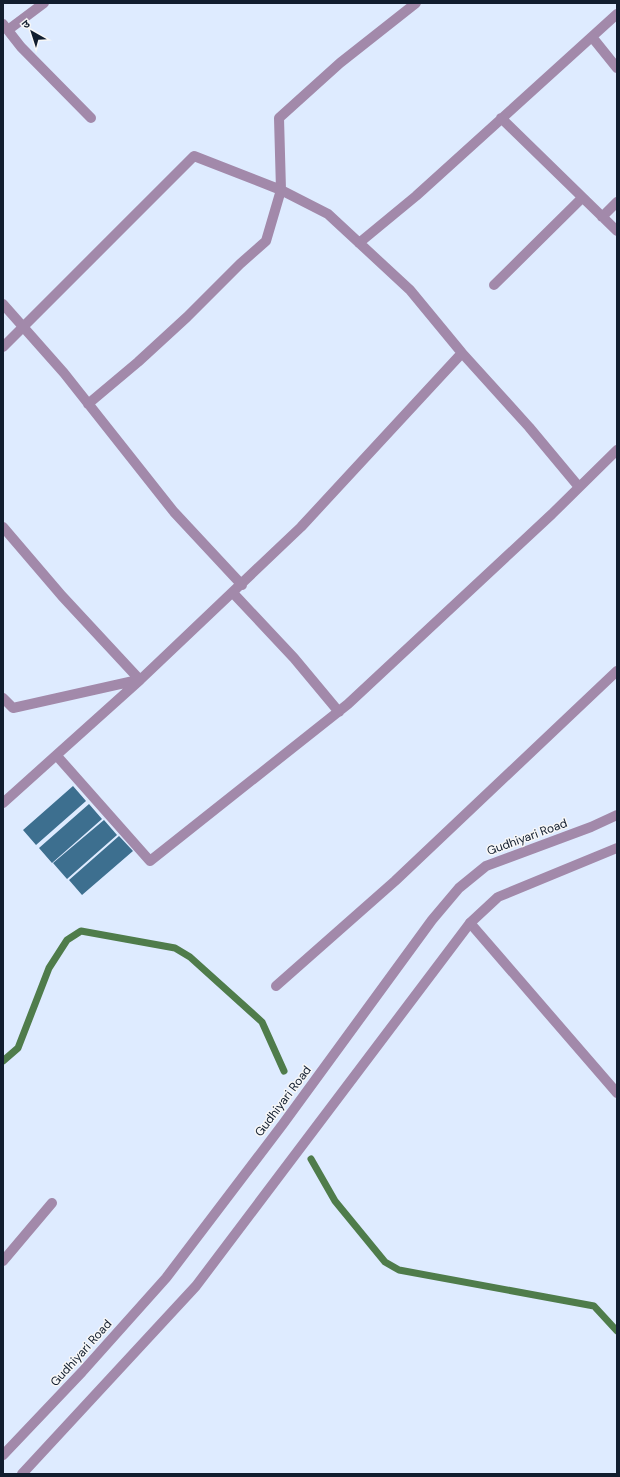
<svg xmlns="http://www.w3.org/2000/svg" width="620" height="1477" font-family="'DM Sans','Noto Sans Devanagari',sans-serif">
<rect width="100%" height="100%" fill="#deebff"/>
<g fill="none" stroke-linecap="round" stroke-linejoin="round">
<!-- stream -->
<path stroke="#4f7c4b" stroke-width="7" d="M3,1061l15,-13 31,-80 18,-28 14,-9 94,17 15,9 72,65 22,49
M311,1159l24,42 50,61 14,8 195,36 23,25"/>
</g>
<!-- building -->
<path fill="#3d6f8f" d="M73,786l13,15 -50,44 -13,-15z
M89,804l13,15 -50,44 -13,-15z
M104,820l13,15 -50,44 -14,-16z
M119,836l14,15 -51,44 -13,-15z"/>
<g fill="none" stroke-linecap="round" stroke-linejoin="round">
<!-- minor -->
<path stroke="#a289aa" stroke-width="10" d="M3,24l18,23 70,71
M8,30l36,-27
M592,37l25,31
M501,118l116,113
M602,217l15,-15
M359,243l57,-47 201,-182
M494,285l88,-87
M3,304l61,69 110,139 68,73
M3,347l191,-191 87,34 47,24 82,76 52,63 67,74 50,60
M88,404l50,-42 49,-45 53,-53 26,-23 15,-51 -2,-72 61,-55 76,-60
M3,527l59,69 78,84
M233,593l61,65 45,54
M3,698l10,10 125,-28
M57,756l93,105 198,-157 204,-190 65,-64
M3,803l137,-123 161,-153 161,-174
M470,923l147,170
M276,986l119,-105 222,-210
M3,1261l49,-58"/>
<!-- tertiary -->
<path stroke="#a289aa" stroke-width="10" d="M3,1455l79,-83 84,-94 117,-154 149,-204 27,-32 27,-22 105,-39 26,-12
M22,1474l174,-188 274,-363 28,-26 119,-49"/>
</g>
<g text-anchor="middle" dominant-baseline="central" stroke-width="3" stroke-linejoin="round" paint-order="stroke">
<!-- street labels -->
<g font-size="12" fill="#111d2e" stroke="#f7f7f7">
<text transform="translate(527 837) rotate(-20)">Gudhiyari Road</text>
<text transform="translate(283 1101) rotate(-53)">Gudhiyari Road</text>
<text transform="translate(81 1353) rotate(-48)">Gudhiyari Road</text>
</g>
</g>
<!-- border -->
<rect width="620" height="1477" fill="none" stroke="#111d2e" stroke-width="8"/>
<!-- north arrow -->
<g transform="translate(32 32) rotate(321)" stroke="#f7f7f7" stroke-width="3" paint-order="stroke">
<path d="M0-3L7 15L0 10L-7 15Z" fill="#111d2e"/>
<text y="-6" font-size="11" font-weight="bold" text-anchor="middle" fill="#111d2e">उ</text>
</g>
</svg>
